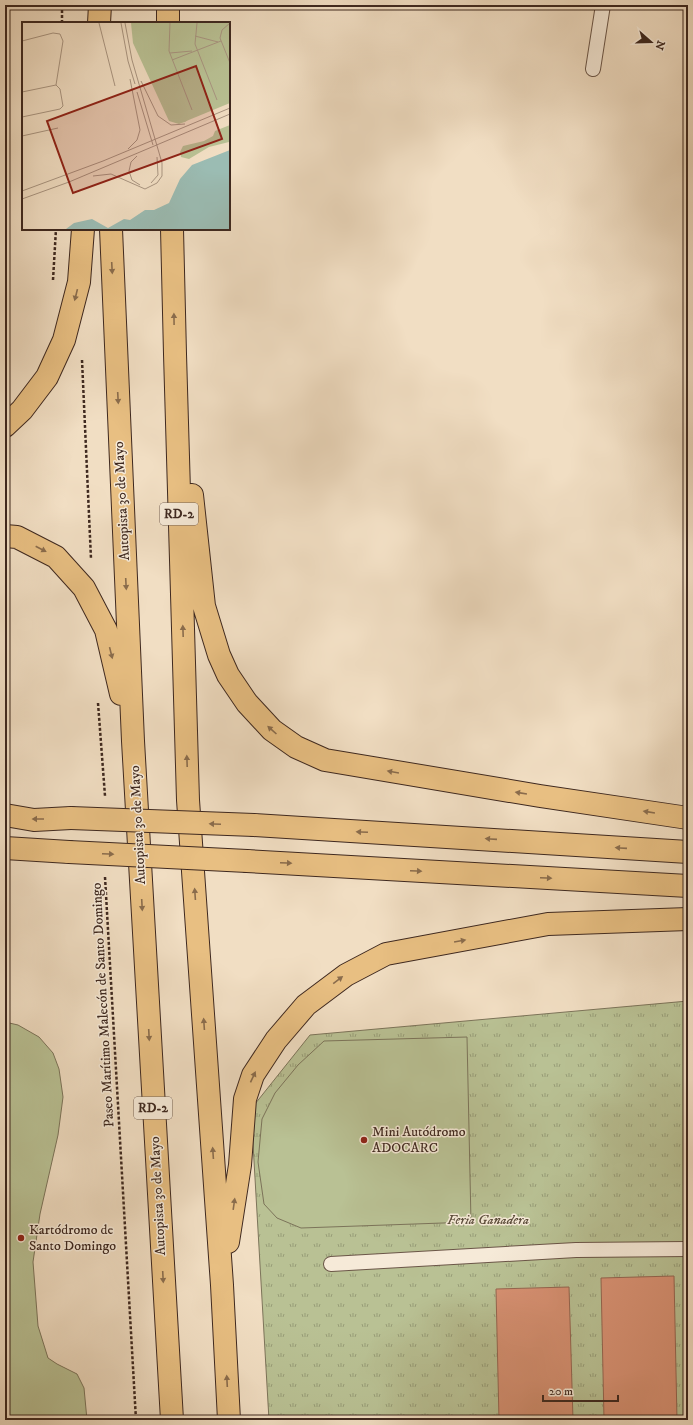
<svg xmlns="http://www.w3.org/2000/svg" width="693" height="1425" font-family="'IM FELL DW Pica',serif">
<defs>
<pattern id="park-tufts" width="24" height="20" patternUnits="userSpaceOnUse"><rect width="24" height="20" fill="#b9c194"/><path d="M3 7l-1-3M5 7V3M7 7l1-3M15 17l-1-3M17 17v-4M19 17l1-3" fill="none" stroke="#989d78"/></pattern>
</defs>
<rect width="100%" height="100%" fill="#f1dec3"/>
<filter id="stains"><feTurbulence type="fractalNoise" baseFrequency=".005" numOctaves="4"/><feColorMatrix values="0 0 0 0 .2 0 0 0 0 .09 0 0 0 0 .02 0 0 0 .5 -.17"/></filter>
<radialGradient id="worn" r=".72"><stop offset=".6" stop-color="#630" stop-opacity="0"/><stop offset="1" stop-color="#630" stop-opacity=".3"/></radialGradient>
<!-- park -->
<path fill="url(#park-tufts)" stroke="#7c745a" d="M688,1001v419h-419l-18,-311 59,-74z"/>
<!-- pitch -->
<path fill="#b9c194" stroke="#7c745a" d="M5,1022l13,3 21,12 14,16 6,16 4,28 -5,38 -18,79 -7,48 5,64 10,32 9,6 20,10 7,14 3,32h-82z
M467,1037l4,185 -170,6 -24,-10 -13,-14 -6,-42 4,-43 13,-26 23,-28 26,-24z"/>
<!-- building -->
<path fill="#d79173" stroke="#966650" d="M674,1276l3,144h-73l-3,-142z
M569,1287l4,133h-74l-3,-131z"/>
<g fill="none" stroke-linecap="round" stroke-linejoin="round">
<defs>
<path id="service" d="M593,69l10,-64
M331,1264l245,-14 112,-1"/>
<path id="trunk" d="M168,5v18
M99,23l1,-18
M111,229l22,512 39,679
M172,229l3,125 13,446 34,485 7,135
M5,426l17,-16 25,-33 17,-37 15,-58 4,-53
M192,495l12,111 15,49 9,20 19,28 25,27 24,17 29,13 215,36 148,22
M5,536l12,1 39,20 28,31 22,42 15,64
M5,815l29,5 37,-2
M254,825l434,27
M5,848l64,4
M247,861l441,25
M228,1242l12,-77 5,-66 8,-24 23,-35 30,-35 40,-30 40,-21 162,-30 140,-5"/>
</defs>
<!-- service casing -->
<use href="#service" stroke="#6b5648" stroke-width="16"/>
<!-- trunk casing -->
<use href="#trunk" stroke="#3e281f" stroke-width="24"/>
<!-- path -->
<path stroke="#3e281f" stroke-width="2.5" stroke-dasharray="3 2" stroke-linecap="butt" d="M62,5v18
M53,280l3,-51
M82,360l9,199
M98,703l7,93
M105,877l31,543"/>
<!-- service -->
<use href="#service" stroke="#f6ead8" stroke-width="14"/>
<!-- trunk -->
<use href="#trunk" stroke="#e8bf82" stroke-width="22"/>
<defs>
<path id="trunk-bridge" d="M71,818l183,7
M69,852l178,9"/>
</defs>
<!-- trunk-bridge casing -->
<use href="#trunk-bridge" stroke="#3e281f" stroke-width="24" stroke-linecap="butt"/>
<!-- trunk-bridge -->
<use href="#trunk-bridge" stroke="#e8bf82" stroke-width="22"/>
</g>
<!-- one-way arrows -->
<defs><path id="oneway-solid" d="M-6-.8H1V-3.2L6.5 0L1 3.2V.8H-6Z"/></defs>
<g fill="#8a6c4c">
<use href="#oneway-solid" transform="translate(112 268) rotate(87)"/>
<use href="#oneway-solid" transform="translate(76 295) rotate(104)"/>
<use href="#oneway-solid" transform="translate(174 319) rotate(-91)"/>
<use href="#oneway-solid" transform="translate(118 398) rotate(87)"/>
<use href="#oneway-solid" transform="translate(41 549) rotate(27)"/>
<use href="#oneway-solid" transform="translate(126 584) rotate(87)"/>
<use href="#oneway-solid" transform="translate(183 631) rotate(-92)"/>
<use href="#oneway-solid" transform="translate(111 653) rotate(76)"/>
<use href="#oneway-solid" transform="translate(272 730) rotate(-138)"/>
<use href="#oneway-solid" transform="translate(187 761) rotate(-92)"/>
<use href="#oneway-solid" transform="translate(393 772) rotate(-170)"/>
<use href="#oneway-solid" transform="translate(521 793) rotate(-171)"/>
<use href="#oneway-solid" transform="translate(649 812) rotate(-171)"/>
<use href="#oneway-solid" transform="translate(38 819) rotate(-180)"/>
<use href="#oneway-solid" transform="translate(215 824) rotate(-178)"/>
<use href="#oneway-solid" transform="translate(362 832) rotate(-177)"/>
<use href="#oneway-solid" transform="translate(491 839) rotate(-176)"/>
<use href="#oneway-solid" transform="translate(621 848) rotate(-176)"/>
<use href="#oneway-solid" transform="translate(108 854) rotate(3)"/>
<use href="#oneway-solid" transform="translate(286 863) rotate(3)"/>
<use href="#oneway-solid" transform="translate(416 871) rotate(3)"/>
<use href="#oneway-solid" transform="translate(546 878) rotate(3)"/>
<use href="#oneway-solid" transform="translate(195 894) rotate(-94)"/>
<use href="#oneway-solid" transform="translate(142 905) rotate(87)"/>
<use href="#oneway-solid" transform="translate(460 941) rotate(-10)"/>
<use href="#oneway-solid" transform="translate(338 980) rotate(-37)"/>
<use href="#oneway-solid" transform="translate(204 1024) rotate(-94)"/>
<use href="#oneway-solid" transform="translate(149 1035) rotate(87)"/>
<use href="#oneway-solid" transform="translate(253 1077) rotate(-65)"/>
<use href="#oneway-solid" transform="translate(213 1153) rotate(-94)"/>
<use href="#oneway-solid" transform="translate(234 1204) rotate(-82)"/>
<use href="#oneway-solid" transform="translate(163 1277) rotate(87)"/>
<use href="#oneway-solid" transform="translate(227 1381) rotate(-93)"/>
</g>
<!-- markers -->
<g fill="#8f2418" stroke="#f6ead8" stroke-width="1.5">
<circle cx="364" cy="1140" r="4"/>
<circle cx="21" cy="1238" r="4"/>
</g>
<g text-anchor="middle" dominant-baseline="central" stroke-width="3" stroke-linejoin="round" paint-order="stroke">
<!-- shield labels -->
<g fill="#f6ead8" stroke="#756256" stroke-width="1">
<rect x="160" y="503" width="38" height="22" rx="3"/>
<rect x="134" y="1097" width="38" height="22" rx="3"/>
</g>
<g font-size="13" font-weight="bold" fill="#3e281f">
<text x="179" y="514">RD-2</text>
<text x="153" y="1108">RD-2</text>
</g>
<!-- street labels -->
<g font-size="14" fill="#3e281f" stroke="#f6ead8">
<text transform="translate(122 501) rotate(-93)">Autopista 30 de Mayo</text>
<text transform="translate(138 825) rotate(-93)">Autopista 30 de Mayo</text>
<text transform="translate(103 1005) rotate(-93)">Paseo Marítimo Malecón de Santo Domingo</text>
<text transform="translate(158 1196) rotate(-93)">Autopista 30 de Mayo</text>
</g>
<!-- poi labels -->
<g font-size="14" fill="#3e281f" stroke="#f6ead8" text-anchor="start">
<text x="372" y="1132">Mini Autódromo<tspan x="372" dy="16">ADOCARC</tspan></text>
<text x="29" y="1230">Kartódromo de<tspan x="29" dy="16">Santo Domingo</tspan></text>
</g>
<!-- park labels -->
<g font-size="14" font-style="italic" fill="#5d4e3c" stroke="#f6ead8">
<text x="488" y="1220">Feria Ganadera</text>
</g>
</g>
<!-- overview -->
<g transform="translate(22 22)">
<rect width="208" height="208" fill="#f1dec3"/>
<path d="M109,1h99v80l-51,21 -10,-3 -36,-78z" fill="#b9c194"/>
<path d="M161,75l7,21 -5,4 -8,1 -7,-3 -6,-15zM208,103l-1,17 -20,5 -20,12 -8,-2 -1,-5 3,-6 21,-5 9,-5 2,-5z" fill="#b9c194"/>
<path d="M208,128v79h-164l8,-6 18,-4 16,9 16,-9 6,1 15,-10h9l15,-7 11,-24 12,-14z" fill="#9bbcb3"/>
<path fill="none" stroke="#a99581" stroke-width="1" d="M77,1l16,63M99,1l7,38M103,1l7,37M148,1l-1,28 23,59M175,1l-2,21 22,56M208,1l-8,7 -2,8 10,25M173,14l23,6M0,19l31,-8 7,1 3,7 -7,44M148,31l22,-2M150,38l49,-19M106,39l7,23M119,59l17,35 13,9 14,-1M0,70l34,-7 4,4 3,17 -3,3 -38,8M115,70l16,53M0,114l36,-8M106,127l9,-9 3,-10 -10,-51M115,134l-6,6 -2,9 3,9 8,5M71,154l18,-2 34,15 12,-6 5,-7v-13l-30,-103M129,161l7,-8 -1,-18M0,169l81,-30 127,-53M0,177l47,-17 161,-68"/>
<path fill="#8f2418" fill-opacity="0.15" stroke="#8f2418" stroke-width="2" d="M174,44l26,73 -149,54 -26,-72z"/>
<rect width="208" height="208" fill="none" stroke="#3e281f" stroke-width="2"/>
</g>
<!-- margin -->
<rect width="693" height="1425" fill="none" stroke="#f1dec3" stroke-width="20"/>
<rect x="6" y="6" width="681" height="1413" fill="none" stroke="#3e281f" stroke-width="2"/>
<rect x="10" y="10" width="673" height="1405" fill="none" stroke="#3e281f"/>
<!-- north arrow -->
<g transform="translate(651 42) rotate(110)" stroke="#f6ead8" stroke-width="3" paint-order="stroke">
<path d="M0-3L7 15L0 10L-7 15Z" fill="#3e281f"/>
<text y="-6" font-size="11" font-weight="bold" text-anchor="middle" fill="#3e281f">N</text>
</g>
<!-- scale -->
<path d="M543 1395v6h75v-6" fill="none" stroke="#3e281f" stroke-width="2"/>
<text x="549" y="1395" font-size="12" fill="#3e281f" stroke="#f6ead8" stroke-width="3" paint-order="stroke">20 m</text>
<rect width="100%" height="100%" filter="url(#stains)"/>
<rect width="100%" height="100%" fill="url(#worn)"/>
</svg>
